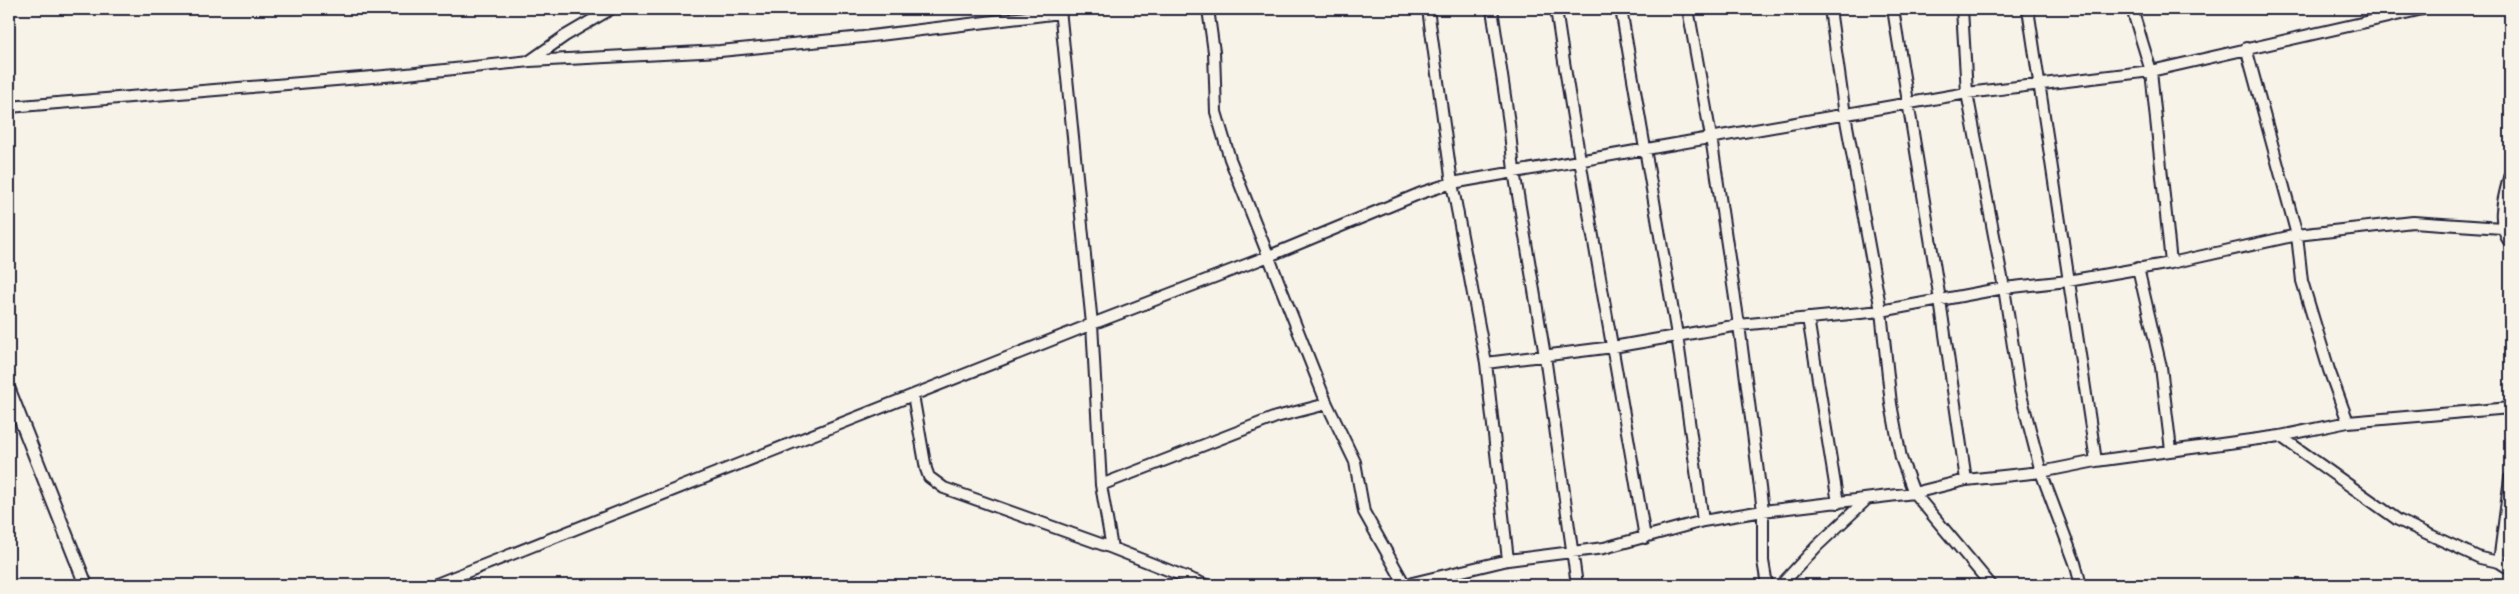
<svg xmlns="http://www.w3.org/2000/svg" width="2519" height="594" font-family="Dekko,sans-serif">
<rect width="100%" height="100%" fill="#f7f3e8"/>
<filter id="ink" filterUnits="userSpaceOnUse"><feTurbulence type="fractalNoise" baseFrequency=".02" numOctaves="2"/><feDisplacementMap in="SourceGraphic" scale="10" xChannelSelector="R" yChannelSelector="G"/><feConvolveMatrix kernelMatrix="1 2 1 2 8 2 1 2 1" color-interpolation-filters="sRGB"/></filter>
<g filter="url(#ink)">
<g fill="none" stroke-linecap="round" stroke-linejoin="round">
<defs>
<path id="minor" d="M1060,9l32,315 9,161 11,63
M1208,9l6,43 2,60 14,47 97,245 28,58 9,50 41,73
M1428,9l24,174 34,180 22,197
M1492,9l17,114 5,48 31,185 32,229
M1556,9c26,177 60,352 89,529
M1621,9l56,326 26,186
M1688,9l23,128 28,188 24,186v50l4,24
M1830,9l15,106 36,196 10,93 10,54 13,35 77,92
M1893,9l47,291 26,180
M1962,9l5,84 37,195 16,103 21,81 34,91 6,22
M2028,9l68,452
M2132,9l19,62 20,192
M2246,48l51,187 5,46 27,89 19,52
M531,60l34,-24 46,-27
M9,107l388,-32 133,-14 190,-10 143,-14 197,-24
M2510,174c-6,23 -15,47 0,69
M2138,268l23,99 10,83
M1808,318l30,185
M1486,363l127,-16 126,-22 142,-14 123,-23 64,-7 103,-18 126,-28 116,-13 89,6
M913,395l13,74 3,8 15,11 168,60 94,37
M2280,436l118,84 82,38 19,4 11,7
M1101,485l175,-68 51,-13
M2499,562l11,-84
M434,585l658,-261 177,-68 152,-63 31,-10 515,-90 184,-22 272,-62
M1404,585l104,-25 96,-12 99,-27 60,-10 151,-18 52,-13 75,-8 55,-11 184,-25 68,-14 162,-14
M1781,585l36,-39 49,-46"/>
<path id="major" d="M9,390l77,195"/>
</defs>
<!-- minor casing -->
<use href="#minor" stroke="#22223b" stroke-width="14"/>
<!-- major casing -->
<use href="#major" stroke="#22223b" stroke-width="16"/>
<!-- minor -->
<use href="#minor" stroke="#f7f3e8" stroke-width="10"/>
<!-- major -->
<use href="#major" stroke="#f7f3e8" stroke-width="12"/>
</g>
</g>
<!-- margin -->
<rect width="2519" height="594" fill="none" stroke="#f7f3e8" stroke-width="30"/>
<rect x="15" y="15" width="2489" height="564" fill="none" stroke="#22223b" stroke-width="2" filter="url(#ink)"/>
</svg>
